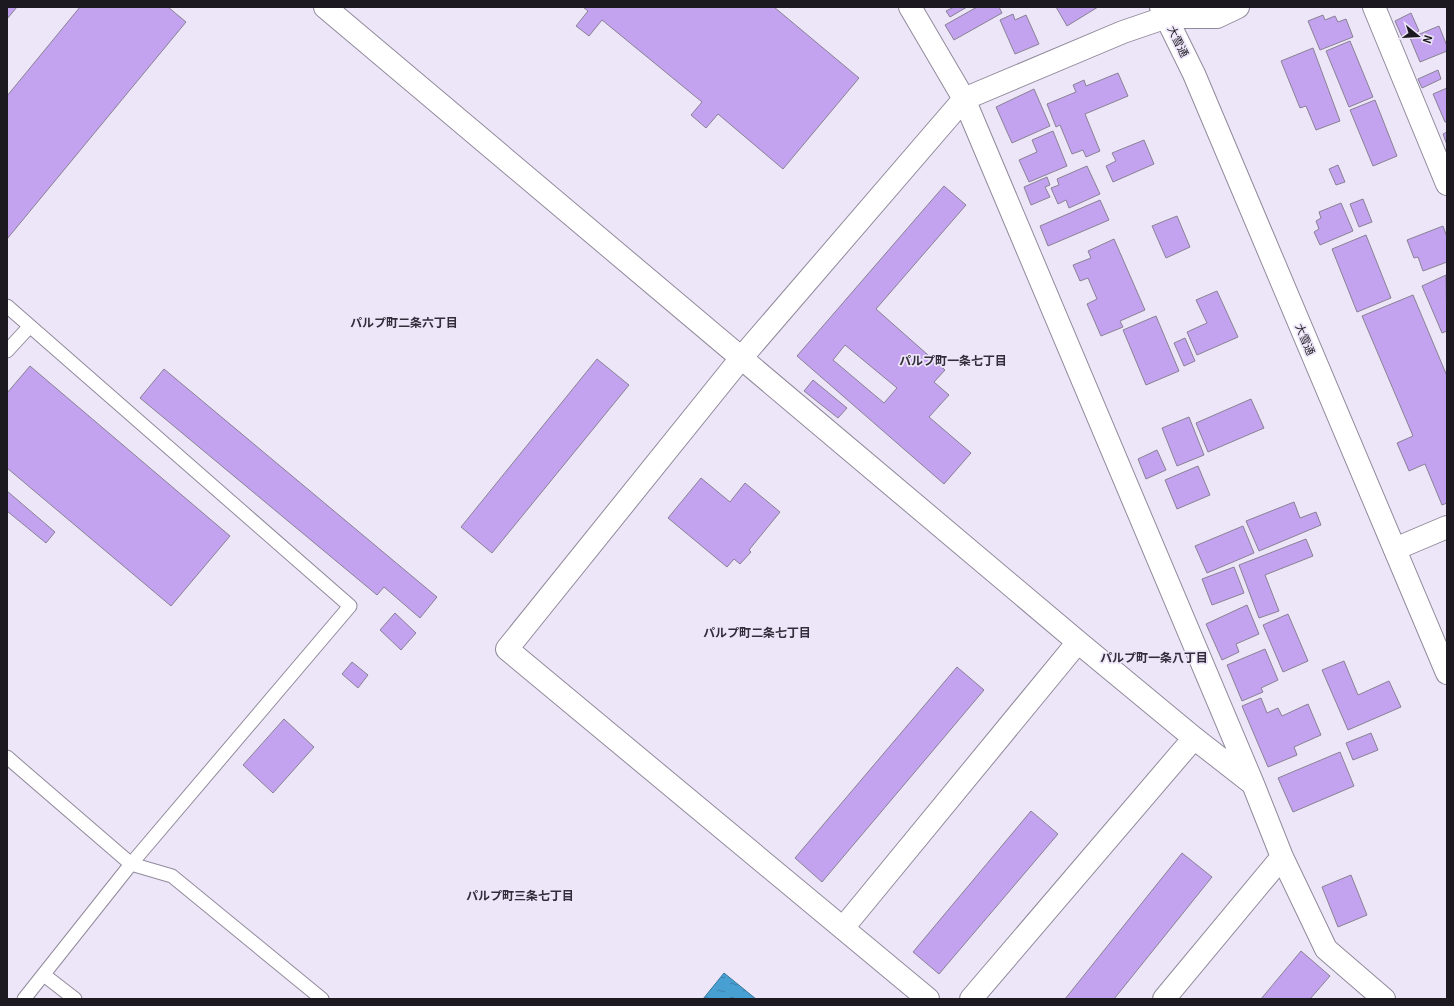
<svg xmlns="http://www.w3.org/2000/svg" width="1454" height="1006" font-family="Georgia,'Noto Sans JP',serif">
<defs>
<pattern id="water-ripples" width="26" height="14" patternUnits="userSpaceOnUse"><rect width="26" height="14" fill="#479fd2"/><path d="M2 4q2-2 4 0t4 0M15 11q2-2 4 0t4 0" fill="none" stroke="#3a81aa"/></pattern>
</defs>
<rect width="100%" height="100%" fill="#ede6f9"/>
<!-- water -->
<path fill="url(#water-ripples)" stroke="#3a779d" d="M724,973l32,26h-53z"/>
<!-- building -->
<path fill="#c3a2ef" stroke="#898293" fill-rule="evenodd" d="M7,7h10l-10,12z
M80,7h88l18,15 -179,217v-143z
M583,7h191l85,71 -76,91 -65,-55 -12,14 -15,-13 11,-13 -100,-82 -13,16 -13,-10 12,-15z
M954,7h13l-17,10 -4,-6z
M977,7h22l3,6 -48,27 -9,-15z
M1056,7h42l-31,19z
M1411,13l8,18 -16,8 -8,-18z
M1013,14l2,6 11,-5 13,29 -24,10 -15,-34z
M1323,15l2,5 10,-4 3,6 8,-3 7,18 -33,13 -12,-29z
M1439,26l8,20v5l-27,11 -10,-24z
M1350,41l23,56 -24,10 -23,-56z
M1313,48l27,73 -24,9 -10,-24 -6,2 -19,-47z
M1438,70l3,9 -19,9 -4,-9z
M1118,73l10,23 -43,18 15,37 -14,6 -3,-7 -11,4 -12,-29 -4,2 -9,-23 29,-12 -3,-7 11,-5 2,6z
M1447,88v34h-2l-12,-28z
M1034,89l16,37 -38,17 -16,-36z
M1375,100l22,56 -24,10 -23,-56z
M1053,131l14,35 -38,16 -10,-22 18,-8 -5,-12z
M1447,132v13l-4,-11z
M1144,140l10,24 -41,18 -7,-16 10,-5 -4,-8z
M1338,165l7,17 -9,3 -7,-16z
M1087,166l13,28 -31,14 -3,-8 -8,4 -7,-16 8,-3 -2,-6z
M1047,177l3,8 -5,2 5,10 -19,8 -7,-18z
M944,186l22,19 -90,104 69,61 -11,12 15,13 -20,22 42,36 -27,31 -147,-128zM845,345l52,43 -13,15 -51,-43z
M1363,199l9,23 -13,5 -9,-23z
M1100,200l9,20 -61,26 -8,-20z
M1341,203l12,28 -33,14 -6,-13 5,-3 -3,-8 5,-3 -2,-6z
M1177,216l13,31 -24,11 -14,-32z
M1443,226l4,11v25l-24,9 -5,-14 -4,1 -7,-18z
M1366,235l25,63 -34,14 -25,-63z
M1114,239l31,71 -25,11 3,6 -22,9 -14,-32 10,-5 -9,-21 -8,3 -7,-16 18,-7 -3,-7z
M1446,275l1,56 -5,2 -20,-47z
M1217,291l21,46 -41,18 -10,-23 20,-9 -11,-23z
M1413,295l34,81v127l-5,2 -17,-41 -16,7 -12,-28 16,-7 -51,-120z
M1156,316l23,55 -33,14 -23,-55z
M1185,338l10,23 -11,5 -10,-23z
M597,359l32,26 -137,168 -31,-26z
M30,366l200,170 -59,70 -164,-138v-75z
M164,369l273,228 -17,21 -36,-31 -7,8 -237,-197z
M813,380l34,28 -9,10 -34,-27z
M1251,399l13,29 -56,24 -12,-29z
M1189,417l15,38 -27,11 -15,-38z
M1157,450l9,20 -20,9 -8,-20z
M1198,466l12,29 -33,14 -12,-29z
M701,478l29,24 15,-19 35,29 -31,38 2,2 -11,12 -6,-5 -7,8 -59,-49z
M7,491l48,41 -9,11 -39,-32z
M1294,502l6,16 16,-6 5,13 -62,26 -13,-30z
M1243,526l11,27 -47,20 -12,-27z
M1306,539l7,17 -48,19 14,36 -20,7 -20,-53z
M1234,567l10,26 -32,12 -10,-26z
M1247,605l12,29 -23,10 3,8 -17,8 -16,-36z
M395,613l21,20 -15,17 -21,-20z
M1288,614l20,47 -25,11 -20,-47z
M1265,649l13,31 -17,8 2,4 -21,9 -15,-36z
M1344,661l14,34 31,-14 12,26 -53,23 -26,-60z
M352,662l16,13 -10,13 -16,-14z
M957,667l27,23 -162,192 -27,-24z
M1261,698l6,15 11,-5 4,8 26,-12 13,31 -27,12 3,8 -29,12 -26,-61z
M284,719l30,28 -41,46 -30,-28z
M1371,733l7,17 -25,10 -7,-17z
M1340,752l14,34 -61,26 -15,-34z
M1031,811l27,23 -119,140 -26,-22z
M1182,853l30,24 -98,122h-49z
M1351,875l16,40 -29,12 -16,-40z
M1301,951l29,25 -20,23h-49z"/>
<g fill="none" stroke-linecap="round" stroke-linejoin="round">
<defs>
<path id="lane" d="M7,306l343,300 -219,258 -107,135
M7,351l23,-25
M7,757l124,107 41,12 150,123
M44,975l31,24"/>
<path id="street" d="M325,7l753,635 116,96 59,46
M910,7l54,92 289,685 29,73 44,92 58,50
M1374,7l73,177
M1395,549l52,-22
M843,928l235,-286
M928,999l-421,-350 235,-292 222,-258 159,-67 44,-15
M971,999l223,-261
M1164,999l118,-142"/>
<path id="secondary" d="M1167,17h50l21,-10"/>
<path id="highway" d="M1161,7l33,67 253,599"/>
</defs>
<!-- lane casing -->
<use href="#lane" stroke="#918a9b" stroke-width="15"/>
<!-- street casing -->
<use href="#street" stroke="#918a9b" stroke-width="24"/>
<!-- secondary casing -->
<use href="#secondary" stroke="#918a9b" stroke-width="24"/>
<!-- highway casing -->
<use href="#highway" stroke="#918a9b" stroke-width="24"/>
<!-- lane -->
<use href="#lane" stroke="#fff" stroke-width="13"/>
<!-- street -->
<use href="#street" stroke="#fff" stroke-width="22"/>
<!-- secondary -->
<use href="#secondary" stroke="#fff" stroke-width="22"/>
<!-- highway -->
<use href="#highway" stroke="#fff" stroke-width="22"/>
</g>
<g text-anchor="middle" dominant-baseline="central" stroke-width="3.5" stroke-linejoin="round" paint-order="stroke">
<!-- street labels -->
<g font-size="11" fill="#1c1a20" stroke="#ede6f9">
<text transform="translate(1179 41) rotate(64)">大雪通</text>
<text transform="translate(1306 339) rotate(67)">大雪通</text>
</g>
<!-- neighbourhood labels -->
<g font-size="12" font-weight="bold" fill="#332d3b" stroke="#ede6f9">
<text x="404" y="321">パルプ町二条六丁目</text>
<text x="953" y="359">パルプ町一条七丁目</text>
<text x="757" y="631">パルプ町二条七丁目</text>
<text x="1154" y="656">パルプ町一条八丁目</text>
<text x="520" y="894">パルプ町三条七丁目</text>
</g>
</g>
<!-- border -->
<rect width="1454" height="1006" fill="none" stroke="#1c1a20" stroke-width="16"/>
<!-- north arrow -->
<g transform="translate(1418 36) rotate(108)" stroke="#ede6f9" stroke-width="3" paint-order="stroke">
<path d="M0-3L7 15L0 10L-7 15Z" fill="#1c1a20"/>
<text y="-6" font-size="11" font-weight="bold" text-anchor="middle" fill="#1c1a20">N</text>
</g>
</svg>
